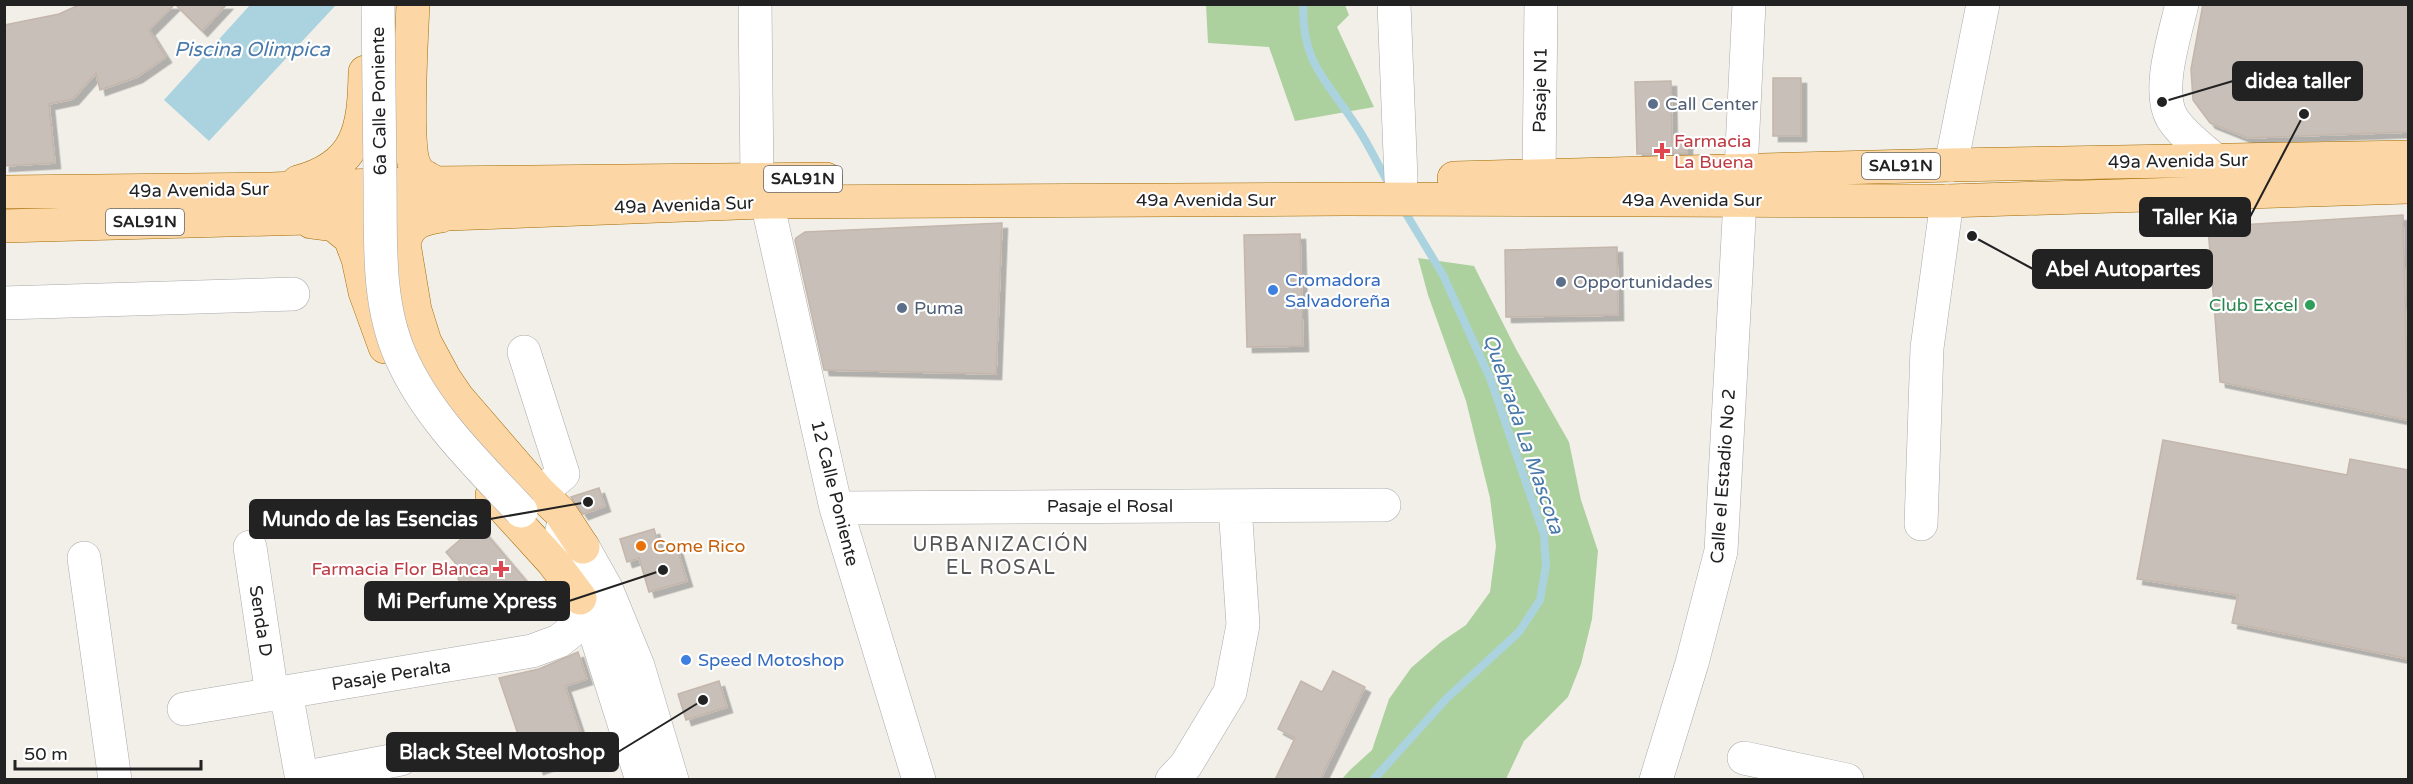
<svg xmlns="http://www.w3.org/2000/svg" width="2413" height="784" font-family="'Varela Round',sans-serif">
<defs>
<filter id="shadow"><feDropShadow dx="5.5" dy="5.5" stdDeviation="0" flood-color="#0004"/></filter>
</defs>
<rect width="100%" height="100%" fill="#f2efe9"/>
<!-- forest -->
<path fill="#add19e" d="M1206,5h139l4,10 -12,12 37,80 -79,14 -26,-74 -61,-4z
M1418,258l56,8 42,83 53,93 12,58 17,51 -6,68 -11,45 -13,33 -44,44 -18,38h-164l8,-9 22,-20 17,-51 22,-31 30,-26 25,-17 24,-33 6,-46 -6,-48 -24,-97 -38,-106z"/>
<!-- water -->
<path fill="#aad3df" d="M250,5h86l-127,136 -45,-41z"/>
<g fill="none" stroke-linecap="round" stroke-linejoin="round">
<!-- stream -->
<path stroke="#aad3df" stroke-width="8" d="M1303,4c-1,61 24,76 54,123 12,18 21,38 32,57
M1373,780l73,-81 73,-67 21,-32 6,-34 -2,-31 -54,-157 -47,-103 -41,-68"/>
</g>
<!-- building -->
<path fill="#c7bfb8" stroke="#c4b6ab" stroke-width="1.5" filter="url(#shadow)" d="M81,4h94l-26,26 17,27 -29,20 -37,13 -4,-17 -23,26 -24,5 6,59 -51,3v-141l55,-11z
M175,4h52l-25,27z
M2203,4h206v128l-161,6 -38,-15 -17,-23 -2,-31z
M1773,78h28v58h-28z
M1671,81l1,61h15v11l-50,1 -2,-72z
M2403,215l5,205 -188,-38 -12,-155z
M1002,223l-6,151 -172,-4 -29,-130 1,-2 9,-6z
M1300,234l3,112 -56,1 -3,-112z
M1617,247l1,68 -112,2 -1,-67z
M2163,440l184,35 3,-16 59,11v189l-177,-36 6,-28 -101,-16z
M599,488l6,18 -22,8 -12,-17z
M478,524l49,58 -56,11 -13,-14 4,-8 -16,-19z
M654,529l7,23 16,-4 10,33 -38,11 -10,-34 -12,4 -7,-23z
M578,652l9,27 -22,7 22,66 -49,17 -7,-20 -7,3 -25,-74 40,-9z
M1333,671l32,16 -45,93h-45l20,-42 -17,-9 23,-48 21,11z
M719,681l8,26 -41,13 -8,-26z"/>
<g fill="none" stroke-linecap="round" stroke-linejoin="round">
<defs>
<path id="minor" d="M755,4l2,175
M1394,4l7,175
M2182,4c-7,31 -26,86 -10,114 10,16 29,30 43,42
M1951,165l32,-161
M1741,170l8,-166
M1539,175l2,-171
M767,202l69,306 83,272
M4,303l289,-9
M524,352l39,122 -23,19
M836,508l548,-3
M1921,524l6,-176 20,-147
M562,530l21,17 23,41 32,78 34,114
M250,547l22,148
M84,558l31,222
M580,599l17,39 45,142
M286,692l16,88
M184,709l348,-58 27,-10 30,-24
M1744,758l103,22
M302,778l99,-19
M1172,780l14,-15 44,-73 13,-67 -8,-119
M1656,780l36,-117 29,-112 19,-351"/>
<path id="major" d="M413,4c-1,28 -9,148 4,166 4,6 13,9 19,13
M1454,178l497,-13 457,-8
M298,182c61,-16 66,-54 67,-110
M4,192l267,-3 157,-6 398,-4
M441,216c-20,3 -33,7 -37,28l11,66 10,32 20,37 13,19 82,95 20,19 23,35
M311,222l23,3 16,13 8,21 7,33 20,55
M4,226l416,-11 347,-13 578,-3 602,2 461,-14
M492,495l61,67 27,36"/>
</defs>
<!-- minor casing -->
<use href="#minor" stroke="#a9a9a9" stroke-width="34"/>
<!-- major casing -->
<use href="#major" stroke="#a06b00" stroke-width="34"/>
<!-- minor -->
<use href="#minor" stroke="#fff" stroke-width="33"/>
<!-- major -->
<use href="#major" stroke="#fcd6a4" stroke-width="33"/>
<defs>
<path id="minor-bridge" d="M378,4c1,58 1,116 2,173 1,59 -4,125 21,180 26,59 76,107 120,154"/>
</defs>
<!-- minor-bridge casing -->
<use href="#minor-bridge" stroke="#a9a9a9" stroke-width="34" stroke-linecap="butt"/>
<!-- minor-bridge -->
<use href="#minor-bridge" stroke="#fff" stroke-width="33"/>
</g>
<!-- markers -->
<g fill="#5c6f8a" stroke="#fff" stroke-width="2">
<circle cx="1653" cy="104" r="6"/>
<circle cx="1561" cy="282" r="6"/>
<circle cx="902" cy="308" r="6"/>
</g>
<g fill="#e0444e" stroke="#fff" stroke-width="2">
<path d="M1659 142h6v6h6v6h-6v6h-6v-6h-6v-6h6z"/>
<path d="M498 560h6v6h6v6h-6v6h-6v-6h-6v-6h6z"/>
</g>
<g fill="#3f7fe0" stroke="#fff" stroke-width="2">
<circle cx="1273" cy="290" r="6"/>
<circle cx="686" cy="660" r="6"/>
</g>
<circle fill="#2e9e5b" stroke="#fff" stroke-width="2" cx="2310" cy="305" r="6"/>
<circle fill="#e8710a" stroke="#fff" stroke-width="2" cx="641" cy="546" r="6"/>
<g text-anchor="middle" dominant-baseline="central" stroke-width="4.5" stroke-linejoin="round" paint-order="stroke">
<!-- shield labels -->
<g fill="#fff" stroke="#646464" stroke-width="1.5">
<rect x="1862" y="153" width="78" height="26" rx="4.5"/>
<rect x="764" y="166" width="78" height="26" rx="4.5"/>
<rect x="106" y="209" width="78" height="26" rx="4.5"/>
</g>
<g font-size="16" font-weight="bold" fill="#222">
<text x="1901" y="166">SAL91N</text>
<text x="803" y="179">SAL91N</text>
<text x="145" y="222">SAL91N</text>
</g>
<!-- street labels -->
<g font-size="18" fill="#222" stroke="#fff">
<text transform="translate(1540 90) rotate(-89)">Pasaje N1</text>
<text transform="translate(379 101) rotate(-91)">6a Calle Poniente</text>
<text transform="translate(2178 161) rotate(-1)">49a Avenida Sur</text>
<text transform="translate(199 190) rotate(-1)">49a Avenida Sur</text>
<text x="1206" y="200">49a Avenida Sur</text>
<text x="1692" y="200">49a Avenida Sur</text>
<text transform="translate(684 205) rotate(-2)">49a Avenida Sur</text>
<text transform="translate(1723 476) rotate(-86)">Calle el Estadio No 2</text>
<text transform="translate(835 493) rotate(76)">12 Calle Poniente</text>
<text x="1110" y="506">Pasaje el Rosal</text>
<text transform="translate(261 621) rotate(81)">Senda D</text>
<text transform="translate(391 675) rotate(-9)">Pasaje Peralta</text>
</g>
<!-- service labels -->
<g font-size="18" fill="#4e5e75" stroke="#fff" text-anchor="start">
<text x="1665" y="104">Call Center</text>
<text x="1573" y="282">Opportunidades</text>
<text x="914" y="308">Puma</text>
</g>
<!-- health labels -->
<g font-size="18" fill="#be3a42" stroke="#fff" text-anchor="start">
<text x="1674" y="141">Farmacia<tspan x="1674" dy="21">La Buena</tspan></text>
<text x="489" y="569" text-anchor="end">Farmacia Flor Blanca</text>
</g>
<!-- shop labels -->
<g font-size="18" fill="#366cbe" stroke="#fff" text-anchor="start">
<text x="1285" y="280">Cromadora<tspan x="1285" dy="21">Salvadoreña</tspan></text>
<text x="698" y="660">Speed Motoshop</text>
</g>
<!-- leisure labels -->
<g font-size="18" fill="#27864d" stroke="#fff" text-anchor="end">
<text x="2298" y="305">Club Excel</text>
</g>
<!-- food labels -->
<g font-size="18" fill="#c56008" stroke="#fff" text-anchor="start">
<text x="653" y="546">Come Rico</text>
</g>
<!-- water labels -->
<g font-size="20" font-style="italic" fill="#4a7aab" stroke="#fff">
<text x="252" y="50">Piscina Olimpica</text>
<text transform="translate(1523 434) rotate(71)">Quebrada La Mascota</text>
</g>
<!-- neighbourhood labels -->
<g font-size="20" letter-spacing="1.5" fill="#555" stroke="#fff">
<text x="1001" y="545">URBANIZACIÓN<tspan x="1001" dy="23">EL ROSAL</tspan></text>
</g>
</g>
<!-- callouts -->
<path fill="none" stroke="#222" stroke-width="2" d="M2162 102L2233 81M2304 114L2250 217M1972 236L2033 269M588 502L490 519M663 570L569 601M703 700L618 752"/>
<g fill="#222" stroke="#fff" stroke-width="2">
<circle cx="2162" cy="102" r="6"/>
<circle cx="2304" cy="114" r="6"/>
<circle cx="1972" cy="236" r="6"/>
<circle cx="588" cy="502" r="6"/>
<circle cx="663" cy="570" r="6"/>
<circle cx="703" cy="700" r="6"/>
</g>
<g fill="#222" stroke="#222" stroke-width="2">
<rect x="2233" y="62" width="129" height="38" rx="6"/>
<rect x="2140" y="198" width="110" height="38" rx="6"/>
<rect x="2033" y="250" width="179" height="38" rx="6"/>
<rect x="250" y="500" width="240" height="38" rx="6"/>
<rect x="365" y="582" width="204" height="38" rx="6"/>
<rect x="387" y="733" width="231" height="38" rx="6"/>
</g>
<g font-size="20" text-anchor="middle" font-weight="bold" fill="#fff">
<text x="2298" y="88">didea taller</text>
<text x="2195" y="224">Taller Kia</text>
<text x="2123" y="276">Abel Autopartes</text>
<text x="370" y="526">Mundo de las Esencias</text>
<text x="467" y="608">Mi Perfume Xpress</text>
<text x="502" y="759">Black Steel Motoshop</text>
</g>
<!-- border -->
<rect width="2413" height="784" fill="none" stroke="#222222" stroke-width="12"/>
<!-- scale -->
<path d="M15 760v9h186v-9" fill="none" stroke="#222222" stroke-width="3"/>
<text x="24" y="760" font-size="18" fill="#222222" stroke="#ffffff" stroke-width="4.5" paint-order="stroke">50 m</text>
</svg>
